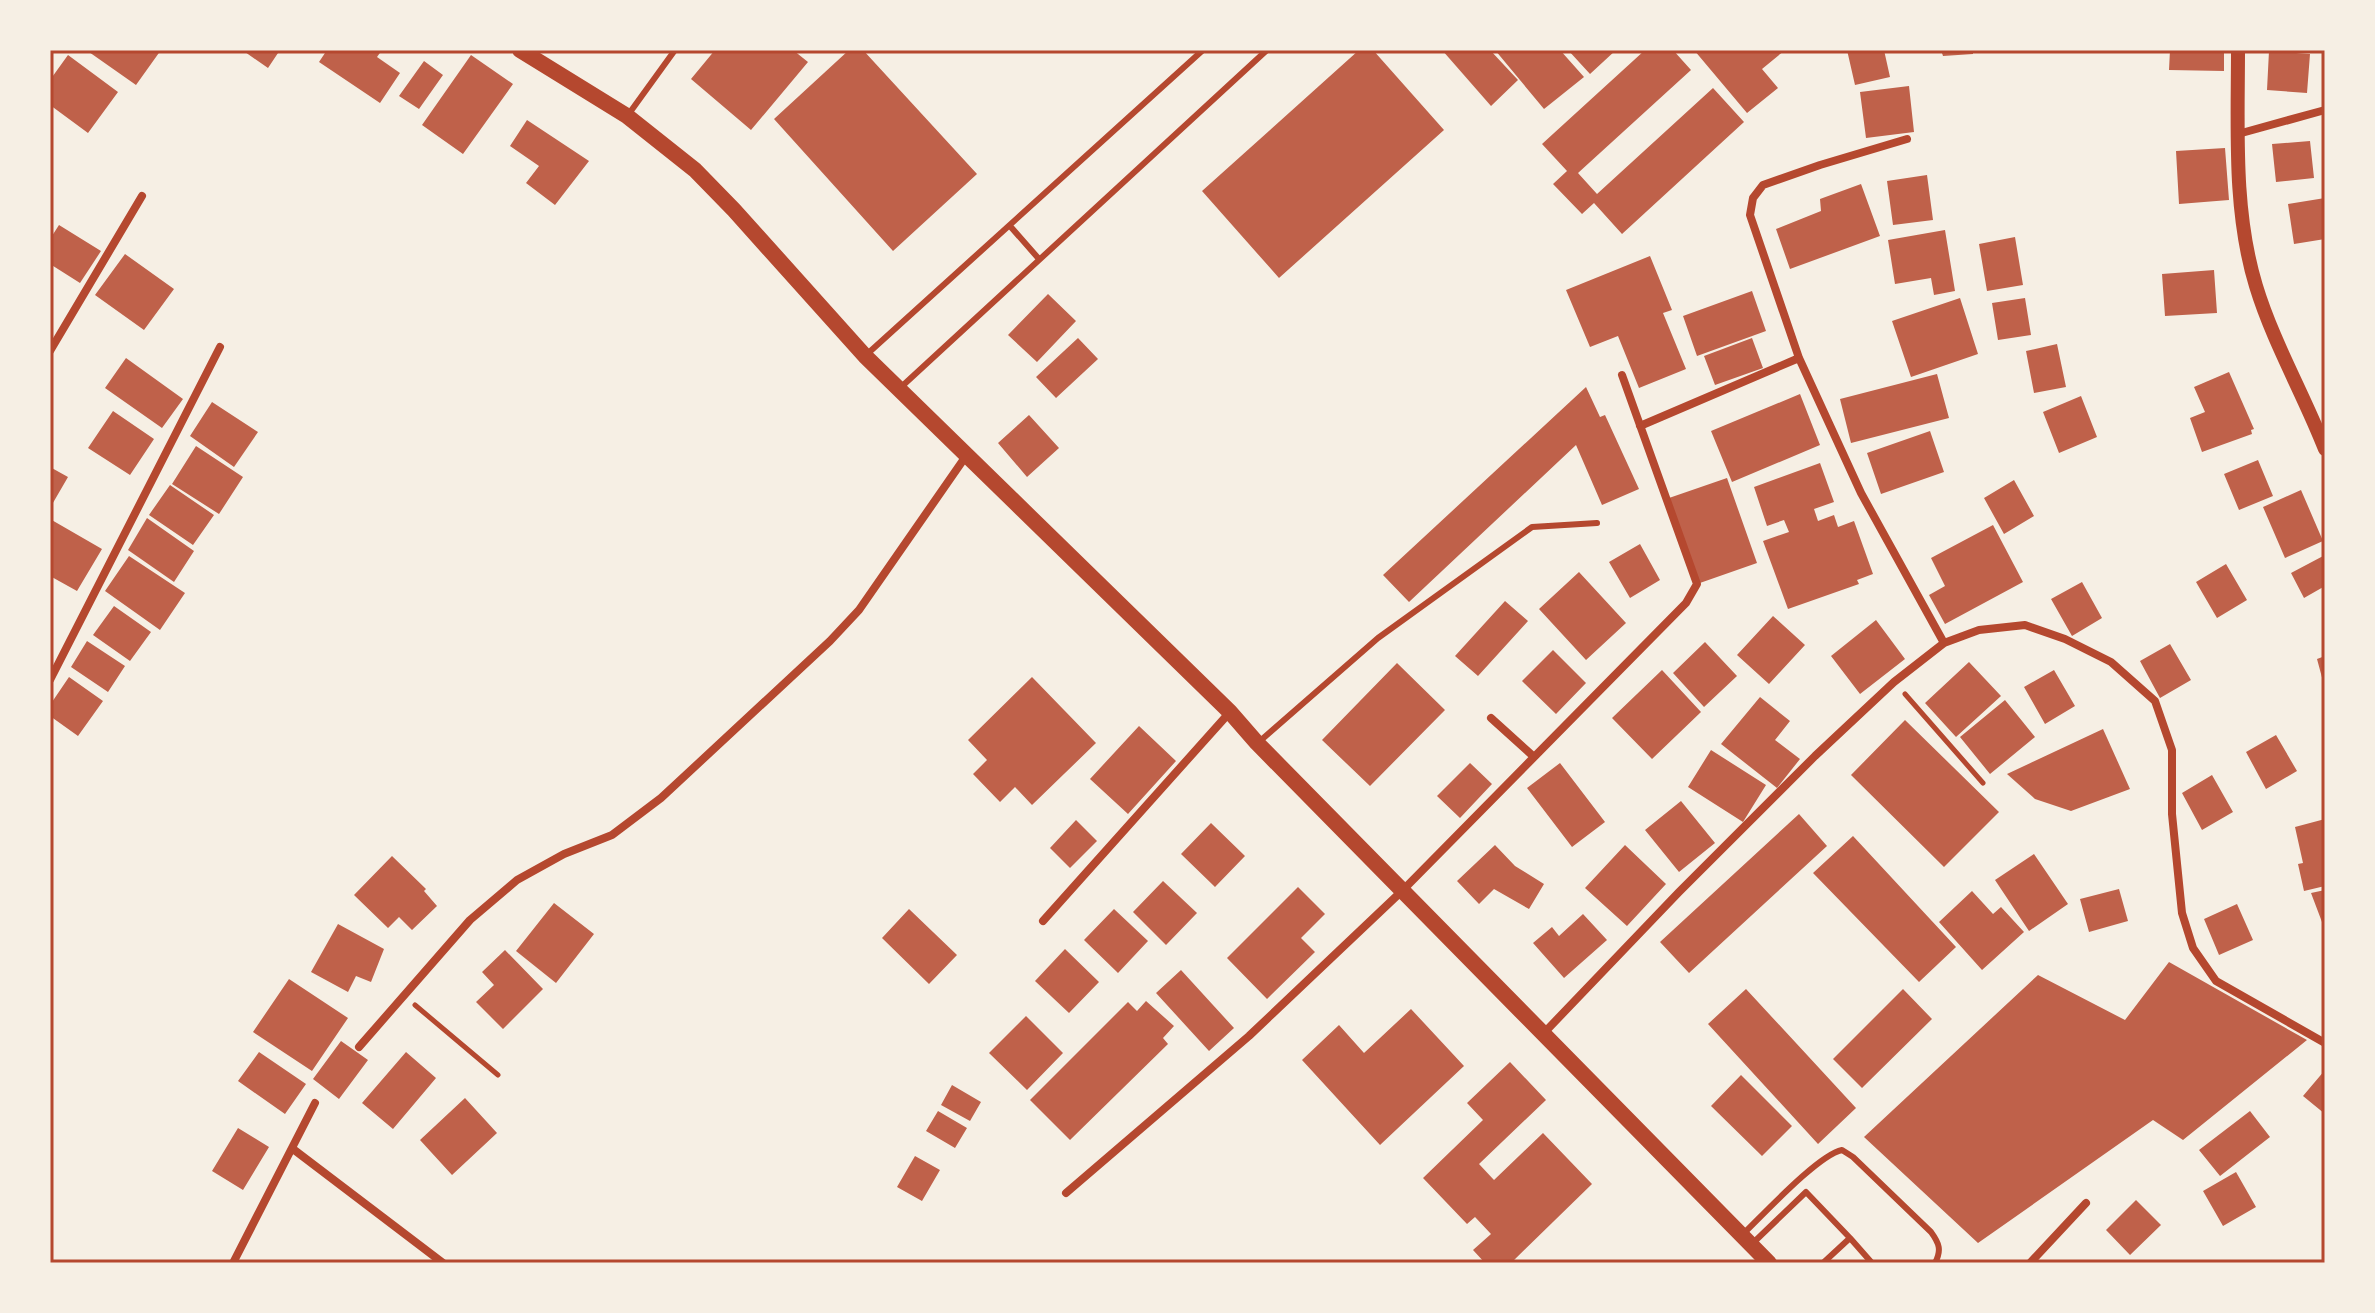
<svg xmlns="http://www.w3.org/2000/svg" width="2375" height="1313" font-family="Commissioner,sans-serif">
<rect width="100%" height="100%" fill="#f6efe4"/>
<!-- building -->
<path fill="#bf614a" d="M91,50h70l-25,35 -47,-33z
M247,50h33l-12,18 -23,-16z
M327,50h55l-5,7 23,16 -20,30 -61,-41z
M715,50h78l15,12 -57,68 -60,-51z
M849,50h14l114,124 -84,77 -119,-132z
M1359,50h14l71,80 -165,148 -77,-87z
M1442,50h48l28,30 -27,26z
M1495,50h65l24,27 -40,32z
M1568,50h48l-26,24z
M1645,50h28l18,20 -113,103 19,21 116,-106 31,34 -122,112 -28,-31 -12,11 -29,-30 14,-13 -25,-27z
M1694,50h91l-23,19 16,19 -31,25z
M1847,50h37l6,27 -35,8z
M1941,50h32v4l-30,2z
M2170,50h54v21l-55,-1z
M2269,51l41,3 -3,39 -40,-3z
M68,55l50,37 -30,41 -38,-28v-25z
M471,55l42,29 -50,70 -41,-29z
M424,61l19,14 -24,34 -20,-13z
M1909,86l5,46 -48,6 -6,-46z
M527,120l62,41 -34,44 -29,-22 13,-17 -29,-20z
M2310,141l4,37 -38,4 -4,-38z
M2225,148l4,52 -50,4 -3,-53z
M1927,175l6,45 -40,5 -6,-44z
M1861,184l19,52 -90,33 -14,-40 45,-18 -1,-12z
M2325,198v41l-31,5 -6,-40z
M59,225l42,26 -21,32 -30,-19v-25z
M1945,230l10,61 -21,4 -3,-17 -36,6 -7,-44z
M2015,237l8,48 -36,6 -8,-47z
M125,254l49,35 -30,41 -49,-35z
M1650,256l22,54 -9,3 23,56 -47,19 -21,-52 -28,11 -24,-57z
M2214,270l3,43 -52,3 -3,-42z
M1752,291l14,40 -69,25 -14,-40z
M1048,294l28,27 -39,41 -29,-27z
M1960,298l18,56 -67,23 -19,-56z
M2025,298l6,37 -33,5 -6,-37z
M1078,338l20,21 -42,39 -20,-21z
M1752,338l11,30 -48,17 -11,-29z
M2057,344l9,43 -32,6 -8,-42z
M126,358l57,41 -21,29 -57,-40z
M2229,372l25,57 -3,1 1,4 -50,18 -12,-34 15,-6 -11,-25z
M1937,374l12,44 -98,25 -11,-44z
M1586,387l14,30 5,-2 34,74 -37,16 -26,-60 -167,157 -26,-27z
M1800,394l20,51 -88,37 -21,-51z
M2081,396l16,41 -38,16 -16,-41z
M212,402l46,30 -24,35 -44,-31z
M113,411l41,28 -24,36 -42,-27z
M1029,415l30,33 -32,29 -29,-34z
M1930,431l14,41 -63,22 -14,-41z
M196,446l47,31 -24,37 -47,-30z
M2258,460l15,36 -34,14 -15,-36z
M1820,463l14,39 -20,7 4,12 16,-6 4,12 16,-6 19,53 -16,6 2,4 -71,25 -25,-68 26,-9 -5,-12 -17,6 -13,-39z
M50,467l18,10 -18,31z
M1727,478l30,85 -60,21 -28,-86z
M2014,480l20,36 -30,18 -20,-36z
M170,485l44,30 -21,30 -44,-30z
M2301,490l22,51 -38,17 -22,-51z
M147,518l47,33 -20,31 -46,-32z
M50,519l52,30 -25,42 -27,-15z
M1993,525l30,57 -78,42 -16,-29 16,-9 -14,-28z
M1640,544l20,36 -30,18 -21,-36z
M2325,555v31l-21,12 -13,-25z
M129,556l56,37 -25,37 -55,-39z
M2226,564l21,36 -30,18 -21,-36z
M1579,572l47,51 -40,37 -47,-51z
M2082,582l20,36 -30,18 -21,-37z
M1505,601l23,20 -50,55 -23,-20z
M114,606l37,26 -21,29 -37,-26z
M1773,616l32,29 -36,39 -32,-29z
M1876,620l29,39 -45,35 -29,-38z
M87,641l38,25 -17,26 -37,-25z
M1705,642l32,34 -33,31 -31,-34z
M2170,644l21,36 -31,18 -20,-37z
M1553,650l33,33 -30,31 -34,-33z
M2325,656v29h-1l-7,-26z
M1969,662l32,34 -45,41 -31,-34z
M1397,663l48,47 -75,76 -48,-46z
M1662,670l39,42 -49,47 -40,-41z
M2054,670l21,36 -30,18 -21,-37z
M69,677l34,24 -25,35 -28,-20v-11z
M1032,677l64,66 -64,62 -17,-18 -15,15 -27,-28 14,-14 -19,-20z
M1760,697l30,24 -15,19 25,19 -23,29 -56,-44z
M2005,700l30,37 -45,37 -30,-37z
M1905,720l94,92 -55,55 -93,-92z
M1139,726l37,35 -48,53 -38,-35z
M2103,729l27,60 -59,22 -36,-12 -28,-25z
M2276,735l21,36 -31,18 -20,-37z
M1711,750l55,35 -23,37 -55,-35z
M1470,763l22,21 -32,34 -23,-22z
M1560,763l45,59 -33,25 -45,-59z
M2212,775l21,37 -31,18 -20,-37z
M1681,801l34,42 -36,29 -34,-42z
M1799,814l28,32 -138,127 -29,-31z
M2325,819v67l-21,5 -6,-27 5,-1 -8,-36z
M1076,820l21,21 -27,27 -20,-20z
M1211,823l34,33 -30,31 -34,-33z
M1853,836l103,111 -37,35 -106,-109z
M1495,845l20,21 29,18 -15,25 -35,-20 -15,15 -22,-23z
M1625,845l41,39 -39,42 -42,-38z
M2034,854l34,50 -39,27 -34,-51z
M392,856l34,33 -2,2 13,15 -25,24 -13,-13 -11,11 -34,-33z
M1163,881l34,32 -31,32 -33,-33z
M1298,887l27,27 -24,24 14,14 -48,47 -40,-41z
M2119,889l9,32 -39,11 -9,-33z
M2325,890v40l-14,-37z
M1972,891l21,23 8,-7 23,25 -42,38 -43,-48z
M554,903l40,31 -38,49 -40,-32z
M2237,904l16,36 -34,15 -15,-36z
M909,909l48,46 -28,29 -47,-46z
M1114,909l34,32 -30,32 -34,-33z
M1583,914l24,26 -43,38 -31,-35 19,-16 7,9z
M338,924l46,25 -13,33 -15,-6 -8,16 -37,-20z
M1065,949l34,33 -30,31 -34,-32z
M505,950l38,39 -40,40 -27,-27 18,-17 -12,-13z
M2169,962l138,78 -124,100 -30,-20 -175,123 -114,-106 174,-162 87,45z
M1181,970l53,58 -25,23 -53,-58z
M289,979l59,39 -36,53 -59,-39z
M1746,989l110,119 -38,36 -110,-120z
M1903,989l29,30 -70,69 -29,-29z
M1146,1001l28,25 -11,12 5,6 -98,96 -40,-40 98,-98 9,9z
M1411,1009l53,57 -84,79 -78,-85 37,-35 25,28z
M1026,1016l37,37 -36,37 -38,-37z
M341,1041l27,19 -29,39 -26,-20z
M259,1052l47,32 -21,30 -47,-33z
M406,1052l30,26 -43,51 -31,-26z
M1510,1062l36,38 -67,64 15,16 49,-47 49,51 -81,79h-26l-12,-13 18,-16 -16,-17 -8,7 -44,-46 60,-58 -16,-17z
M2325,1070v44l-22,-18z
M1741,1075l51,51 -30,30 -51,-50z
M952,1085l29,17 -11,19 -29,-16z
M465,1098l32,35 -45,42 -32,-35z
M938,1111l29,17 -12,20 -29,-17z
M2250,1111l20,26 -50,39 -21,-26z
M238,1128l31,19 -26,43 -31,-19z
M915,1156l25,14 -18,31 -25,-14z
M2236,1172l20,35 -33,19 -20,-35z
M2136,1200l25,25 -31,30 -24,-25z"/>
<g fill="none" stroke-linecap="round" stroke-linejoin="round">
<!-- path -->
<path stroke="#b5482f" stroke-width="5" d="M1905,694l78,89
M415,1005l83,70"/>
<!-- service -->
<path stroke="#b5482f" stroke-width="6" d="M628,115l47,-65
M1010,226l29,33
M865,356l338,-306
M899,389l368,-339
M1260,741l118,-103 154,-111 65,-4
M1742,1235c21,-20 76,-80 100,-85l11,7 78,75c8,11 11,18 4,31
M1753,1243l53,-51 44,46
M1823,1263l27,-25 22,25"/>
<!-- minor -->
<path stroke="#b5482f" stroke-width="8" d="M2238,134l87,-24
M1907,139l-87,26 -57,20 -10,13 -3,17 49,143 62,135 83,150
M50,351l92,-155
M1640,426l159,-68
M50,680l170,-333
M1491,718l42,38
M1043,921l187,-209
M1543,1034l136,-142 136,-136 79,-74 50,-39 35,-13 46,-5 40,14 46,23 44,39 17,49v64l10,99 11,35 23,33 109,62
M359,1047l111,-127 47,-40 47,-26 48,-19 49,-37 169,-157 29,-31 107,-154
M293,1149l150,114
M1066,1193l183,-157 154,-146 283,-287 11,-19 -75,-209
M233,1263l82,-160
M2030,1263l56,-60"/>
<!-- tertiary -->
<path stroke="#b5482f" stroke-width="14" d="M2238,50c0,78 -5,161 18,236 17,56 48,109 69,163"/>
<!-- secondary -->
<path stroke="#b5482f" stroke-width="16" d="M520,50l107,66 68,54 39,40 131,146 365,356 27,31 512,520"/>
</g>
<!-- border -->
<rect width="2375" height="1313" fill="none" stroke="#f6efe4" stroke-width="104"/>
<rect x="52" y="52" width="2271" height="1209" fill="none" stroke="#b5482f" stroke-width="3"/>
</svg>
